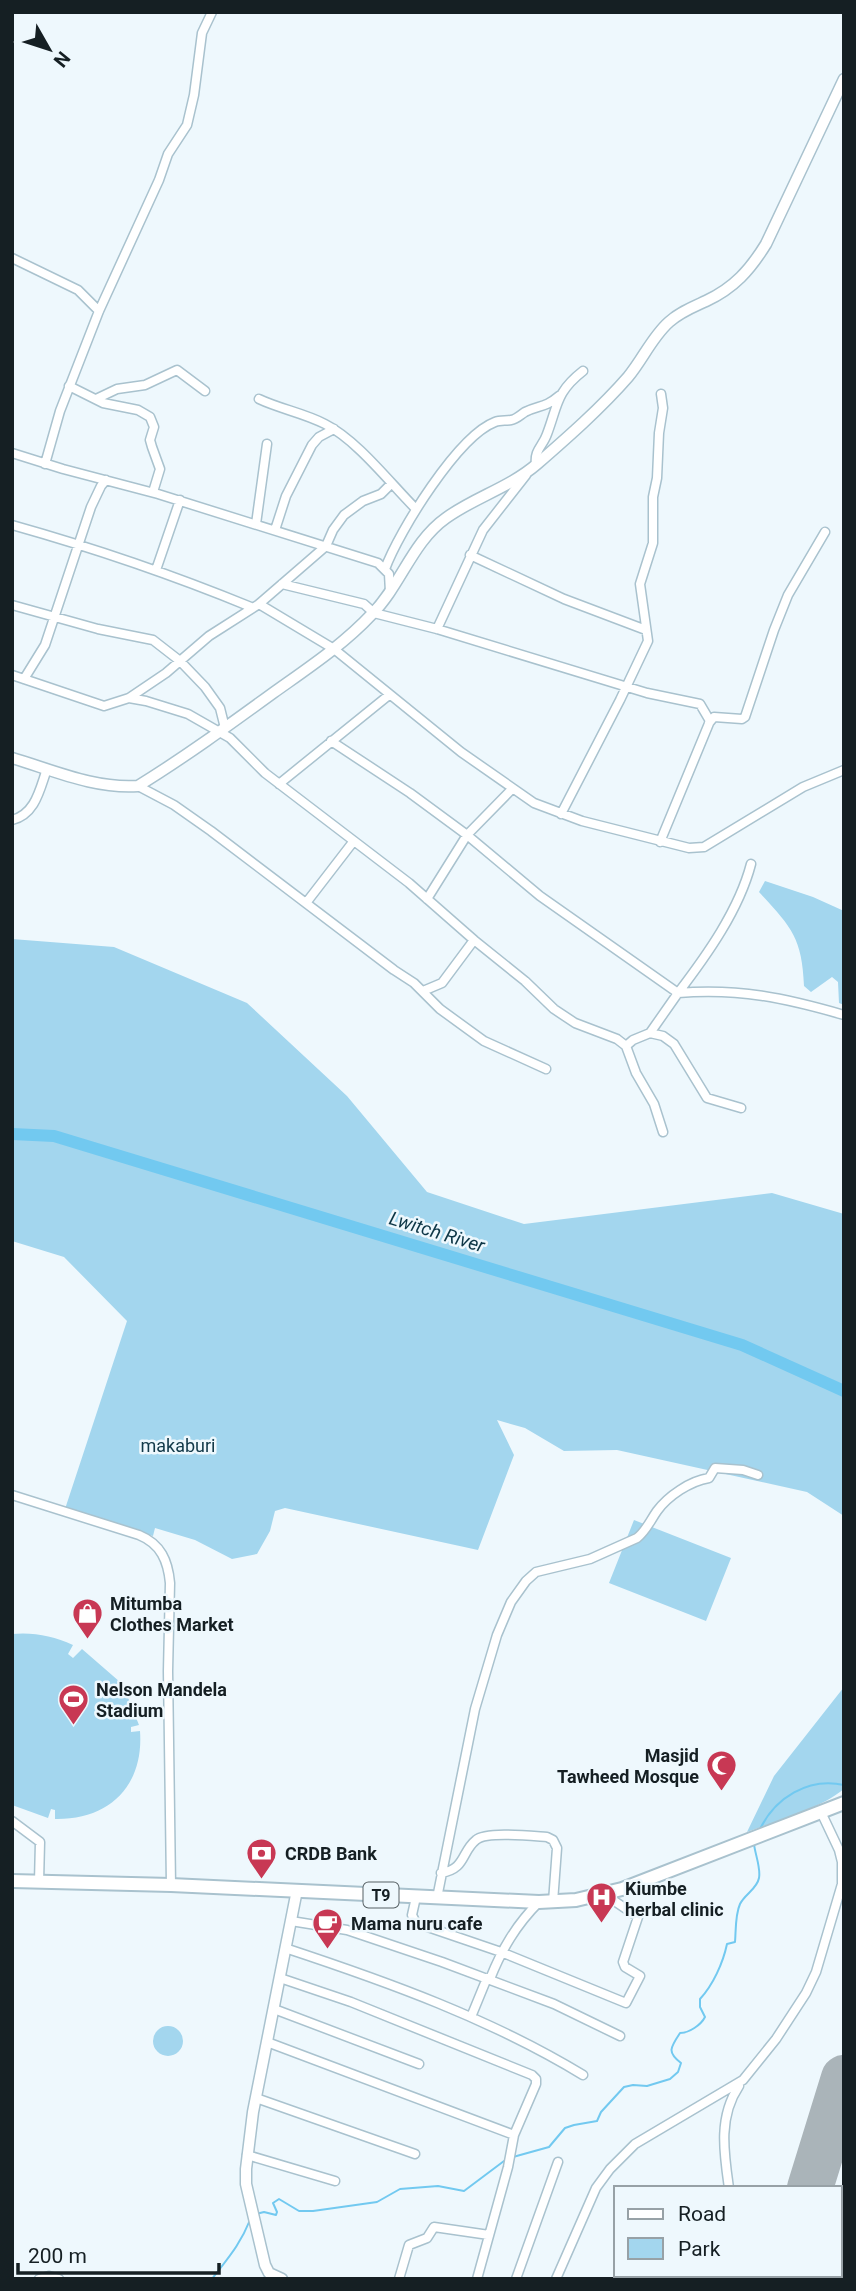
<svg xmlns="http://www.w3.org/2000/svg" width="856" height="2291" font-family="Roboto,sans-serif">
<rect width="100%" height="100%" fill="#eef8fd"/>
<!-- green -->
<path fill="#a3d6ee" d="M765,881l48,16 31,14v94l-5,-2 -1,-21 -6,-5 -21,15 -7,-6c-2,-49 -13,-59 -45,-94z
M12,939l102,8 133,56 100,93 80,96 97,32 248,-31 72,21v302l-37,-24 -190,-42 -53,1 -39,-23 -28,-8 17,35 -36,95 -193,-42 -10,3 -5,20 -13,23 -25,5 -37,-19 -40,-12 -2,8 -88,-27 62,-188 -63,-64 -52,-16z
M634,1520l97,38 -25,63 -97,-38z
M12,1634c22,-2 41,2 61,11l-5,9 5,4 9,-9 38,33 -8,10 5,5 8,-7 14,35 -8,2v5l9,-1c4,55 -31,89 -85,88v-9l-4,-1 -3,9 -36,-13z
M844,1687v102c-25,20 -67,32 -97,43l27,-56z
M153 2041a15 15 0 1 1 30 0a15 15 0 1 1-30 0Z"/>
<g fill="none" stroke-linecap="round" stroke-linejoin="round">
<!-- stream -->
<path stroke="#72c9f0" stroke-width="2" d="M760,1829c15,-31 48,-52 84,-44
M513,2157l36,-10 16,-19 9,-3 23,-4 4,-9 23,-25 9,-2 14,1 23,-7 8,-7 3,-9c-14,-11 -11,-15 -1,-30 9,0 21,-8 25,-16l-5,-10v-8c13,-14 23,-36 27,-55l8,-2c1,-11 0,-27 5,-38 5,-10 17,-15 19,-26 2,-10 -4,-24 -5,-34
M256,2214l8,-2 12,3 1,-3 -4,-9 6,-4 20,12h14l64,-9 23,-13 38,-3 26,5 40,-30
M212,2279c16,-21 28,-34 38,-59"/>
<!-- river -->
<path stroke="#72c9f0" stroke-width="12" d="M12,1134l42,2 688,209 102,46"/>
<!-- runway -->
<path stroke="#aab4b9" stroke-width="46" d="M810,2188l34,-110
M782,2279l2,-4"/>
<defs>
<path id="minor" d="M12,258l66,32 21,21
M69,386l34,17 35,7 12,7 4,10 -4,13 2,7 8,22 -7,23
M96,399l21,-10 28,-4 32,-15 28,21
M259,399c21,10 45,14 66,25 32,16 65,59 91,85
M12,453l51,16 95,25 220,69 11,11 1,18
M45,464l15,-53 39,-100 60,-131 9,-26 19,-29 7,-30 8,-62 10,-21
M536,464c-2,-14 7,-18 11,-30 11,-29 9,-42 36,-63
M256,524l11,-80
M12,525c82,23 161,50 239,82
M275,530l11,-34 26,-51 7,-8 15,-8
M470,555l94,44 82,31
M385,569c14,-38 73,-133 110,-147 5,-2 11,-1 16,-2 6,-1 9,-5 14,-8 14,-7 20,-4 34,-16
M156,570l24,-70
M282,584l82,20 10,9 63,16 210,64 53,11 10,17 -50,121
M259,604l75,45 127,103 73,51 48,18 107,27 15,-1 99,-60 41,-17
M12,605l86,24 55,11 27,21 25,26 15,21 5,20
M437,629l46,-99 43,-55
M12,675l92,31 25,-8 37,-25 43,-37 50,-32 67,-58 7,-16 11,-15 19,-14 18,-7 10,-10
M24,679l21,-34 46,-138 10,-21 5,-6
M129,698l17,3 42,13 42,24 35,35 144,110 65,57 -32,43 -19,8
M709,723l5,-6 28,2 3,-2 29,-87 14,-35 37,-63
M331,741l79,52 57,42 73,61 138,97c29,-38 61,-83 73,-129
M279,784l110,-89
M138,786l36,19 37,26 183,139 20,13 26,26 44,32 62,28
M561,814l59,-114 28,-59 -8,-57 13,-41v-46l4,-19 2,-45 4,-25 -2,-14
M12,820c24,-6 28,-32 35,-51
M427,899l40,-64 45,-46
M306,903l47,-61
M474,940l51,41 29,28 21,14 42,16 9,7 10,27 18,31 9,28
M650,1033l13,3 11,8 33,54 34,10
M626,1046l7,-6 17,-7 28,-40c61,-5 107,5 166,22
M12,1495l127,40c22,9 29,26 31,48l-2,88 3,214
M12,1821l28,21 -1,40
M441,1873c25,-4 20,-21 35,-33 10,-9 56,-4 71,-3l6,3 4,8 -4,54
M416,1897l-4,18 4,8 85,29 125,51 14,-27 -15,-9 -2,-5 15,-45 -34,-23
M437,1898l38,-189 22,-74 14,-33 15,-21 10,-9 54,-13 47,-21c9,-7 13,-17 20,-27 11,-15 33,-30 52,-33l6,-10 28,2 15,5
M291,1921l56,9 95,32 112,42 66,32
M285,1948c103,34 206,71 298,127
M280,1978l71,24 181,73 4,4v5l-22,51
M490,1979c12,-30 26,-54 49,-77
M274,2009l145,55
M471,2017l16,-39
M267,2042l247,93 -6,32 -31,112
M256,2098l159,56
M247,2155l88,26
M729,2188c-5,-35 -11,-71 10,-102
M670,2275l1,4
M39,2279l10,-3 10,3
M399,2279l10,-34 18,-7 7,-11 55,8
M516,2279l42,-117
M556,2279l40,-91 14,-19 25,-25 108,-64 33,-41 30,-46 10,-21 26,-88v-22l-3,-12 -18,-38
M659,2279l2,-4
M727,2279l1,-4"/>
<path id="tertiary" d="M12,758c41,12 82,31 126,28 47,-29 91,-61 135,-93 35,-25 70,-48 99,-79 29,-29 40,-72 74,-96 29,-21 63,-30 91,-54 31,-27 64,-56 91,-87 15,-18 24,-40 41,-55 11,-10 24,-15 37,-21 28,-13 44,-31 60,-57l78,-165
M282,2279l-13,-6 -4,-8 -19,-81v-15l7,-57 44,-222"/>
<path id="trunk" d="M12,1881l159,4 368,17 37,-2 46,-11 222,-86"/>
</defs>
<!-- minor casing -->
<use href="#minor" stroke="#a9c2ce" stroke-width="11"/>
<!-- tertiary casing -->
<use href="#tertiary" stroke="#a9c2ce" stroke-width="13"/>
<!-- trunk casing -->
<use href="#trunk" stroke="#a9c2ce" stroke-width="16"/>
<!-- minor -->
<use href="#minor" stroke="#fff" stroke-width="8"/>
<!-- tertiary -->
<use href="#tertiary" stroke="#fff" stroke-width="10"/>
<!-- trunk -->
<use href="#trunk" stroke="#fff" stroke-width="12"/>
</g>
<!-- icons -->
<defs>
<symbol id="shop-pin" viewBox="-11 -11 22 30"><path d="M0 17L-7.5 6A9.5 9.5 0 1 1 7.5 6Z" fill="#c83854" stroke="#eef8fd"/><path d="M-5-2.5h2.3a2.7 3.5 0 0 1 5.4 0H5L5.5 6h-11ZM-1.5-2.5h3a1.5 2.3 0 0 0-3 0Z" fill="#fff"/></symbol>
<symbol id="stadium-pin" viewBox="-11 -11 22 30"><path d="M0 17L-7.5 6A9.5 9.5 0 1 1 7.5 6Z" fill="#c83854" stroke="#eef8fd"/><path d="M0-5a6.5 5 0 1 0 0 10a6.5 5 0 1 0 0-10ZM-3.5-1.8h7v3.6h-7Z" fill="#fff"/></symbol>
<symbol id="mosque-pin" viewBox="-11 -11 22 30"><path d="M0 17L-7.5 6A9.5 9.5 0 1 1 7.5 6Z" fill="#c83854" stroke="#eef8fd"/><path d="M3.5-4.9A6 6 0 1 0 3.5 4.9A5 5 0 1 1 3.5-4.9Z" fill="#fff"/></symbol>
<symbol id="bank-pin" viewBox="-11 -11 22 30"><path d="M0 17L-7.5 6A9.5 9.5 0 1 1 7.5 6Z" fill="#c83854" stroke="#eef8fd"/><path d="M-6-4H6V4H-6ZM0-2.3a2.3 2.3 0 1 0 0 4.6a2.3 2.3 0 1 0 0-4.6Z" fill="#fff"/></symbol>
<symbol id="hospital-pin" viewBox="-11 -11 22 30"><path d="M0 17L-7.5 6A9.5 9.5 0 1 1 7.5 6Z" fill="#c83854" stroke="#eef8fd"/><path d="M-5-5h3v3.5h4V-5h3V5h-3V1.5h-4V5h-3Z" fill="#fff"/></symbol>
<symbol id="cafe-pin" viewBox="-11 -11 22 30"><path d="M0 17L-7.5 6A9.5 9.5 0 1 1 7.5 6Z" fill="#c83854" stroke="#eef8fd"/><path d="M-5.5-4.5H6V0H3Q3 3.5 0 3.5H-2.5Q-5.5 3.5-5.5 0ZM3-3.2v2h1.7v-2ZM-6 4.5H4V6H-6Z" fill="#fff"/></symbol>
</defs>
<g fill-rule="evenodd">
<use href="#shop-pin" x="70" y="1596" width="35" height="47"/>
<use href="#stadium-pin" x="56" y="1682" width="35" height="47"/>
<use href="#mosque-pin" x="704" y="1748" width="35" height="47"/>
<use href="#bank-pin" x="244" y="1836" width="35" height="47"/>
<use href="#hospital-pin" x="584" y="1880" width="35" height="47"/>
<use href="#cafe-pin" x="310" y="1906" width="35" height="47"/>
</g>
<g text-anchor="middle" dominant-baseline="central" stroke-width="5" stroke-linejoin="round" paint-order="stroke">
<!-- shield labels -->
<rect fill="#eef8fd" stroke="#566064" stroke-width="2" x="363.5" y="1882.5" width="35" height="25" rx="5"/>
<g font-size="16" font-weight="bold" fill="#151f23">
<text x="381" y="1895">T9</text>
</g>
<!-- park labels -->
<g font-size="18" fill="#113949" stroke="#eef8fd">
<text x="178" y="1445">makaburi</text>
</g>
<!-- poi labels -->
<g font-size="18" font-weight="bold" fill="#151f23" stroke="#eef8fd" text-anchor="start">
<text x="110" y="1603">Mitumba<tspan x="110" dy="21">Clothes Market</tspan></text>
<text x="96" y="1689">Nelson Mandela<tspan x="96" dy="21">Stadium</tspan></text>
<text x="699" y="1755" text-anchor="end">Masjid<tspan x="699" dy="21">Tawheed Mosque</tspan></text>
<text x="285" y="1853">CRDB Bank</text>
<text x="625" y="1888">Kiumbe<tspan x="625" dy="21">herbal clinic</tspan></text>
<text x="351" y="1923">Mama nuru cafe</text>
</g>
<!-- water labels -->
<g font-size="19" font-style="italic" fill="#0d3646" stroke="#eef8fd">
<text transform="translate(437 1232) rotate(17)">Lwitch River</text>
</g>
</g>
<!-- border -->
<rect width="856" height="2291" fill="none" stroke="#151f23" stroke-width="28"/>
<!-- legend -->
<rect x="614" y="2186" width="228" height="91" fill="#eef8fd" stroke="#97a1a6" stroke-width="2"/>
<rect x="628" y="2209" width="35" height="10" fill="#ffffff" stroke="#97a1a6" stroke-width="2"/>
<text x="678" y="2221" font-size="21" fill="#151f23">Road</text>
<rect x="628" y="2238" width="35" height="21" fill="#a3d6ee" stroke="#97a1a6" stroke-width="2"/>
<text x="678" y="2256" font-size="21" fill="#151f23">Park</text>
<!-- north arrow -->
<g transform="translate(49 49) rotate(129)" stroke="#eef8fd" stroke-width="5" paint-order="stroke">
<path d="M0-5L12 26L0 18L-12 26Z" fill="#151f23"/>
<text y="-10" font-size="19" font-weight="bold" text-anchor="middle" fill="#151f23">N</text>
</g>
<!-- scale -->
<path d="M18 2263v10h201v-10" fill="none" stroke="#151f23" stroke-width="3.5"/>
<text x="28" y="2263" font-size="21" fill="#151f23" stroke="#eef8fd" stroke-width="5" paint-order="stroke">200 m</text>
</svg>
